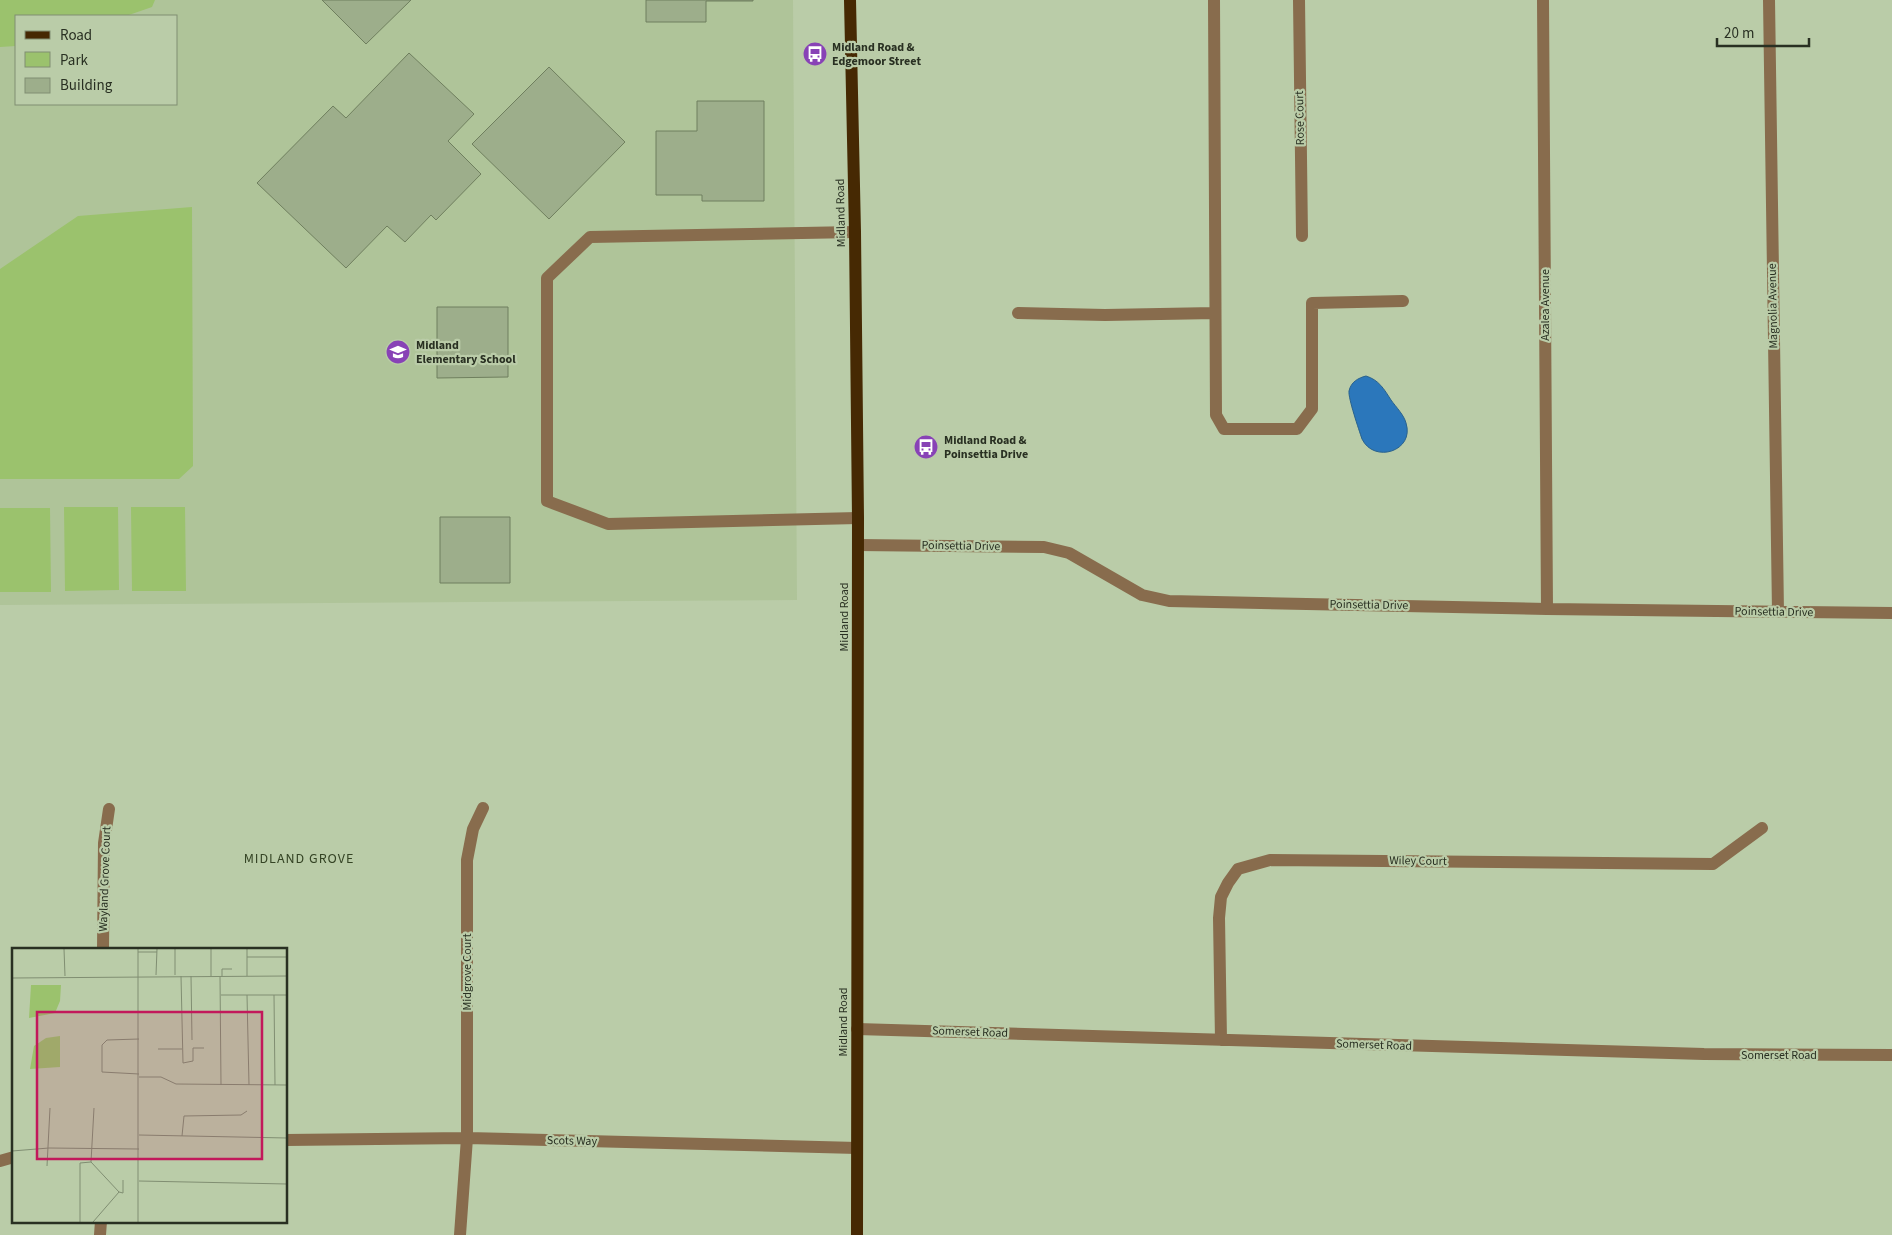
<svg xmlns="http://www.w3.org/2000/svg" width="1892" height="1235" font-family="'Source Sans 3',sans-serif">
<rect width="100%" height="100%" fill="#bacca8"/>
<!-- built -->
<path fill="#afc499" fill-rule="evenodd" d="M0,0h793l4,600 -797,5zM16,16h160v88h-160z"/>
<!-- green -->
<path fill="#9bc26d" d="M0,0h155l-3,7 -26,9h-110v30l-16,1z
M192,207l1,259 -14,13h-179v-210l78,-53z
M64,507h54l1,83 -54,1z
M131,507h54l1,84h-54z
M0,508h50l1,84h-51z"/>
<!-- water -->
<path fill="#2b77bb" stroke="#2a628d" d="M1366,376c13,4 18,13 25,24 5,7 13,15 15,23 9,28 -32,41 -44,16 -3,-9 -14,-41 -13,-48 2,-9 9,-13 17,-15z"/>
<!-- building -->
<path fill="#9dae8b" stroke="#6f7f5e" d="M322,0h89l-45,44z
M646,0h107v1h-47v21h-60z
M409,53l65,61 -26,27 33,33 -45,46 -5,-5 -26,27 -18,-16 -41,42 -89,-85 76,-77 13,12z
M549,67l76,75 -76,77 -77,-75z
M697,101h67v100h-62v-6h-46v-64h41z
M437,307h71v70l-71,1z
M440,517h70v66h-70z"/>
<g fill="none" stroke-linecap="round" stroke-linejoin="round">
<!-- minor -->
<path stroke="#886c4d" stroke-width="12" d="M1214,0l2,415 8,14h73l15,-20v-106l91,-2
M1299,0l3,236
M1543,0l4,609
M1769,0l9,612
M855,232l-265,5 -43,41v223l61,23 250,-6
M1018,313l87,2 110,-2
M858,545l186,2 25,6 73,42 27,6 378,8 345,4
M103,949l1,-106 5,-34
M857,1029l847,25 188,1
M1221,1040l-2,-122 2,-21 7,-14 10,-14 32,-9 443,4 49,-36
M286,1140l181,-2 390,10
M0,1161l14,-4
M100,1235l1,-14
M460,1235l7,-97v-278l6,-31 10,-21"/>
<!-- major -->
<path stroke="#462903" stroke-width="12" d="M850,0l5,232 3,286 -1,717"/>
</g>
<!-- icons -->
<defs>
<symbol id="bus-disc" viewBox="-11 -11 22 22"><circle r="9.5" fill="#8842b6" stroke="#bacca8"/><path d="M-5-6H5V4H4V6H2V4H-2V6H-4V4H-5ZM-3.5-4V0h7V-4ZM-3.5 1.2v1.5H-2V1.2ZM2 1.2v1.5H3.5V1.2Z" fill="#fff"/></symbol>
<symbol id="school-disc" viewBox="-11 -11 22 22"><circle r="9.5" fill="#8842b6" stroke="#bacca8"/><path d="M0-5L7-2L0 1L-7-2ZM-4 1L0 2.5L4 1V4Q0 6-4 4Z" fill="#fff"/></symbol>
</defs>
<g fill-rule="evenodd">
<use href="#bus-disc" x="801" y="40" width="28" height="28"/>
<use href="#school-disc" x="384" y="338" width="28" height="28"/>
<use href="#bus-disc" x="912" y="433" width="28" height="28"/>
</g>
<g text-anchor="middle" dominant-baseline="central" stroke-width="4.5" stroke-linejoin="round" paint-order="stroke">
<!-- poi labels -->
<g font-size="12" font-weight="bold" fill="#293022" stroke="#bacca8" text-anchor="start">
<text x="832" y="47">Midland Road &amp;<tspan x="832" dy="14">Edgemoor Street</tspan></text>
<text x="416" y="345">Midland<tspan x="416" dy="14">Elementary School</tspan></text>
<text x="944" y="440">Midland Road &amp;<tspan x="944" dy="14">Poinsettia Drive</tspan></text>
</g>
<!-- street labels -->
<g font-size="12" fill="#293022" stroke="#bacca8">
<text transform="translate(1300 118) rotate(-91)">Rose Court</text>
<text transform="translate(841 213) rotate(-91)">Midland Road</text>
<text transform="translate(1545 305) rotate(-90)">Azalea Avenue</text>
<text transform="translate(1773 306) rotate(-91)">Magnolia Avenue</text>
<text transform="translate(961 546) rotate(1)">Poinsettia Drive</text>
<text transform="translate(1369 605) rotate(1)">Poinsettia Drive</text>
<text transform="translate(1774 612) rotate(1)">Poinsettia Drive</text>
<text transform="translate(844 617) rotate(-90)">Midland Road</text>
<text transform="translate(1418 861) rotate(1)">Wiley Court</text>
<text transform="translate(105 879) rotate(-88)">Wayland Grove Court</text>
<text transform="translate(467 972) rotate(-90)">Midgrove Court</text>
<text transform="translate(843 1022) rotate(-90)">Midland Road</text>
<text transform="translate(970 1032) rotate(2)">Somerset Road</text>
<text transform="translate(1374 1045) rotate(2)">Somerset Road</text>
<text x="1779" y="1055">Somerset Road</text>
<text transform="translate(572 1141) rotate(1)">Scots Way</text>
</g>
<!-- neighbourhood labels -->
<g font-size="14" letter-spacing="1" fill="#354425" stroke="#bacca8">
<text x="299" y="859">MIDLAND GROVE</text>
</g>
</g>
<!-- overview -->
<g transform="translate(12 948)">
<rect width="275" height="275" fill="#bacca8"/>
<path d="M19,37h30l-1,16 -5,12 -26,5zM48,88v31l-30,2 4,-23 12,-8z" fill="#9bc26d"/>
<path fill="none" stroke="#808e72" stroke-width="1" d="M52,1l1,27M126,1v273M163,1v26M199,1v27M126,4h19M235,9h40M144,27l1,-26M169,28l2,87 10,-2v-13h11M179,28l1,64M208,28l1,109M210,28v-7h10M235,28v-27M0,30l275,-2M209,47h66M235,47l2,90M262,47l1,90M127,91l-32,1 -5,5v27l37,2M146,101h24M127,129h22l15,7 111,1M127,187l148,3M170,188l2,-20 57,-1 6,-4M0,203l37,-3 90,1M79,214l28,30 -26,30M35,218l3,-58M127,233l148,3M107,244l4,1v-13M68,274v-59l11,-1 3,-54"/>
<path fill="#c2185b" fill-opacity="0.15" stroke="#c2185b" stroke-width="2.5" d="M25,64h225v147h-225z"/>
<rect width="275" height="275" fill="none" stroke="#293022" stroke-width="2.5"/>
</g>
<!-- legend -->
<rect x="15" y="15" width="162" height="90" fill="#bacca8" stroke="#808e72"/>
<rect x="25" y="31" width="25" height="8" fill="#462903" stroke="#808e72"/>
<text x="60" y="40" font-size="15" fill="#293022">Road</text>
<rect x="25" y="52" width="25" height="15" fill="#9bc26d" stroke="#808e72"/>
<text x="60" y="65" font-size="15" fill="#293022">Park</text>
<rect x="25" y="78" width="25" height="15" fill="#9dae8b" stroke="#808e72"/>
<text x="60" y="90" font-size="15" fill="#293022">Building</text>
<!-- scale -->
<path d="M1717 38v8h92v-8" fill="none" stroke="#293022" stroke-width="2.5"/>
<text x="1724" y="38" font-size="15" fill="#293022" stroke="#bacca8" stroke-width="4" paint-order="stroke">20 m</text>
</svg>
